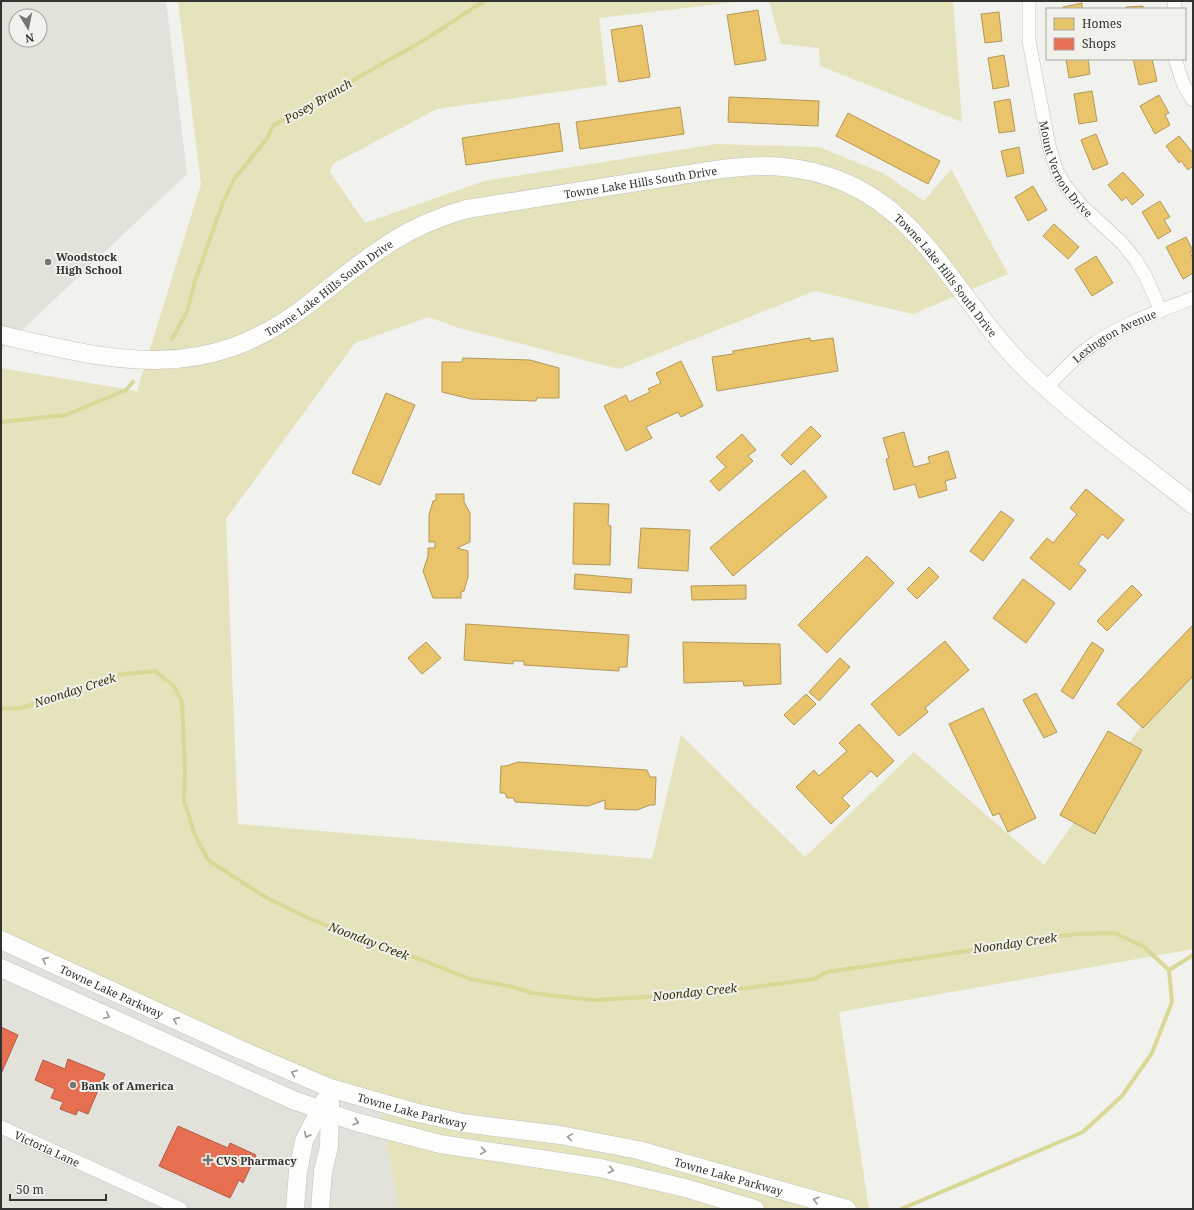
<svg xmlns="http://www.w3.org/2000/svg" width="1194" height="1210" font-family="'Noto Serif',serif">
<rect width="100%" height="100%" fill="#f1f1ee"/>
<!-- built -->
<path fill="#e2e2da" fill-rule="evenodd" d="M1,1h165l21,173 -186,176zM16,16h24v24h-24z
M1,938l379,167 19,104h-398z"/>
<!-- green -->
<path fill="#e4e3bb" d="M178,1h567l-146,17 8,67 -170,24 -104,55 -3,8 35,51 119,-42 232,-37 103,3 66,27 39,27 27,-32 57,105 -95,40 -98,-23 -196,78 -160,-41 -30,-11 -74,26 -129,176 12,305 414,35 29,-124 124,122 109,-105 130,113 149,-214v298l-354,63 30,197h-470l-19,-104 -379,-167v-570l136,23 64,-207z
M769,1h184l9,121 -142,-56 -1,-18 -38,-4z"/>
<!-- homes -->
<path fill="#e9c46a" stroke="#b29859" d="M1082,3v6h-18l-1,-2z
M1143,6v3h-17v-2z
M758,10l8,50 -31,5 -8,-50z
M999,12l3,29 -17,2 -4,-29z
M642,25l8,52 -31,5 -8,-52z
M1004,55l5,31 -16,3 -5,-31z
M1066,59h22l2,15 -21,4z
M1133,59h19l5,22 -18,4z
M1092,91l5,30 -18,3 -5,-30z
M1159,95l10,18 -4,2 5,10 -15,9 -15,-28z
M729,97l90,4 -1,25 -90,-4z
M1010,99l5,32 -16,2 -5,-31z
M680,107l4,27 -104,15 -4,-27z
M848,113l92,48 -12,23 -92,-48z
M559,123l4,28 -97,14 -4,-27z
M1096,134l12,30 -15,6 -12,-30z
M1179,136l14,17v13l-5,4 -7,-9 -2,2 -13,-17z
M1019,147l5,26 -17,4 -6,-26z
M1123,172l21,23 -12,10 -6,-8 -4,4 -14,-16z
M1033,186l14,24 -19,11 -13,-24z
M1160,201l10,16 -6,3 7,11 -13,8 -16,-27z
M1054,224l25,23 -11,12 -25,-23z
M1186,237l7,14 -3,1 3,7v14l-10,6 -17,-32z
M1096,256l17,27 -21,13 -17,-27z
M810,338l1,3 22,-3 5,33 -121,20 -5,-34 21,-3v-3z
M463,358l67,2 29,8v30h-22l-1,3 -65,-2 -29,-7v-30h20z
M681,361l22,45 -22,11 -3,-5 -32,15 6,11 -26,13 -22,-45 22,-11 3,7 21,-10 -2,-3 13,-6 -5,-10z
M386,393l29,12 -35,80 -28,-12z
M811,426l10,10 -30,29 -10,-10z
M904,432l10,35 16,-4 -2,-6 20,-6 8,27 -11,3 2,9 -28,8 -4,-14 -21,6 -8,-31 3,-1 -6,-20z
M742,434l14,16 -8,6 5,5 -34,30 -9,-10 16,-14 -10,-10z
M804,470l23,27 -94,79 -23,-28z
M1086,489l38,31 -16,19 -6,-5 -24,30 8,6 -16,20 -40,-32 17,-20 6,5 24,-29 -7,-6z
M436,494h28v8l6,11v29l-13,6 11,3v26l-4,14 -3,1v6h-28l-10,-27 5,-15v-8h7v-6h-6v-27l4,-14 3,-1z
M574,503l35,1 -1,21 3,1 -1,39 -37,-1z
M1001,511l13,9 -31,41 -13,-10z
M641,528l49,2 -2,41 -50,-3z
M867,556l27,27 -67,70 -29,-28z
M929,567l10,10 -22,22 -10,-10z
M575,574l57,5 -1,14 -57,-4z
M1023,579l32,24 -29,40 -33,-25z
M746,585v14l-54,1 -1,-14z
M1132,585l10,10 -35,36 -10,-10z
M466,624l163,11 -2,32h-8v4l-95,-6v-4h-11v3l-49,-4z
M1193,625v51l-50,52 -26,-24z
M945,641l24,29 -44,38 3,4 -29,24 -28,-32z
M426,642l15,16 -19,16 -14,-16z
M683,642l97,2 1,40 -37,2 -1,-5 -59,2z
M1092,642l12,8 -31,49 -12,-8z
M840,658l10,9 -31,34 -10,-9z
M1036,693l21,39 -13,6 -21,-38z
M806,694l10,10 -22,21 -10,-10z
M983,708l53,110 -28,14 -9,-19 -6,3 -44,-92z
M859,724l35,37 -17,16 -6,-6 -29,27 8,8 -19,18 -35,-37 18,-17 5,6 28,-25 -8,-8z
M1108,731l34,19 -47,84 -35,-19z
M518,762l129,8 3,7h6l-1,28h-5l-13,5 -32,-1v-9l-17,6 -73,-4 -1,-4h-7l-2,-5h-5l1,-27h5z"/>
<!-- shops -->
<path fill="#e76f51" stroke="#b15d47" d="M1,1027l17,8 -17,39z
M68,1059l37,15 -17,40 -10,-4 -2,5 -16,-6 3,-7 -12,-4 4,-9 -20,-9 8,-20 22,9z
M178,1126l50,22 2,-5 26,12 -13,28 -4,-3 -9,18 -71,-32z"/>
<g fill="none" stroke-linecap="round" stroke-linejoin="round">
<!-- stream -->
<path stroke="#d9d896" stroke-width="4" d="M172,339l15,-27 8,-31 27,-76 12,-26 32,-39 8,-15 152,-86 58,-38
M1,422l65,-7 60,-25 7,-8
M1,709l21,-1 95,-33 38,-4 19,15 8,16 3,69 -1,30 11,34 13,25 57,37 39,19 35,15 81,28 50,20 44,8 17,6 35,4 27,3 85,-5 46,-4 90,-12 13,-7 180,-27 26,-6 44,-5 38,-1 29,14 25,23 3,32 -20,51 -30,43 -39,36 -182,77
M1169,970l24,-15"/>
<defs>
<g id="street">
<path id="s1" d="M1029,1v40l20,105 8,25 7,13 18,22 40,37 13,16 10,16 16,36"/>
<path d="M1174,9l1,-8"/>
<path d="M1175,59l9,27 9,14"/>
<path id="s2" d="M1046,388c14,-14 27,-29 42,-40 32,-24 69,-36 105,-50"/>
<path id="s3" d="M1,1127l180,82"/>
</g>
<g id="secondary">
<path id="s4" d="M1,335c115,27 204,49 305,-29 56,-43 91,-78 161,-97 63,-10 126,-20 189,-30 42,-6 86,-16 128,-12 132,13 162,125 244,204 51,49 110,90 165,134"/>
<path id="s5" d="M1,940l238,109 91,39 84,24 49,11 97,12 78,15 209,59"/>
<path d="M1,968l292,132 63,22 84,22 160,24 85,20 70,21"/>
<path d="M295,1209l3,-37 6,-31 21,-41"/>
<path d="M320,1209l3,-38 6,-24 1,-44"/>
</g>
</defs>
<!-- street casing -->
<use href="#street" stroke="#c1c1be" stroke-width="14"/>
<!-- secondary casing -->
<use href="#secondary" stroke="#c1c1be" stroke-width="19"/>
<!-- street -->
<use href="#street" stroke="#fdfdfc" stroke-width="13"/>
<!-- secondary -->
<use href="#secondary" stroke="#fdfdfc" stroke-width="18"/>
</g>
<!-- one-way arrows -->
<defs><path id="oneway-chevron" d="M-2-3.5L2.5 0L-2 3.5" fill="none" stroke-width="1.6" stroke-linecap="round" stroke-linejoin="round"/></defs>
<g stroke="#989896">
<use href="#oneway-chevron" transform="translate(45 960) rotate(-156)"/>
<use href="#oneway-chevron" transform="translate(107 1016) rotate(25)"/>
<use href="#oneway-chevron" transform="translate(176 1020) rotate(-155)"/>
<use href="#oneway-chevron" transform="translate(294 1073) rotate(-157)"/>
<use href="#oneway-chevron" transform="translate(356 1122) rotate(17)"/>
<use href="#oneway-chevron" transform="translate(307 1135) rotate(116)"/>
<use href="#oneway-chevron" transform="translate(570 1137) rotate(-171)"/>
<use href="#oneway-chevron" transform="translate(483 1151) rotate(8)"/>
<use href="#oneway-chevron" transform="translate(611 1170) rotate(13)"/>
<use href="#oneway-chevron" transform="translate(816 1200) rotate(-164)"/>
</g>
<!-- markers -->
<g fill="#757572" stroke="#f2f2ed" stroke-width="1.5">
<circle cx="48" cy="262" r="4"/>
<circle cx="73" cy="1085" r="4"/>
<path d="M206 1154h4v4h4v4h-4v4h-4v-4h-4v-4h4z"/>
</g>
<g text-anchor="middle" dominant-baseline="central" stroke-width="4" stroke-linejoin="round" paint-order="stroke">
<!-- street labels -->
<g font-size="11" fill="#323230" stroke="#f2f2ed">
<text stroke="none"><textPath href="#s1" startOffset="175">Mount Vernon Drive</textPath></text>
<text stroke="none"><textPath href="#s4" startOffset="685">Towne Lake Hills South Drive</textPath></text>
<text stroke="none"><textPath href="#s4" startOffset="1032">Towne Lake Hills South Drive</textPath></text>
<text stroke="none"><textPath href="#s4" startOffset="349">Towne Lake Hills South Drive</textPath></text>
<text stroke="none"><textPath href="#s2" startOffset="87">Lexington Avenue</textPath></text>
<text stroke="none"><textPath href="#s5" startOffset="122">Towne Lake Parkway</textPath></text>
<text stroke="none"><textPath href="#s5" startOffset="446">Towne Lake Parkway</textPath></text>
<text stroke="none"><textPath href="#s3" startOffset="51">Victoria Lane</textPath></text>
<text stroke="none"><textPath href="#s5" startOffset="770">Towne Lake Parkway</textPath></text>
</g>
<!-- poi labels -->
<g font-size="11" font-weight="bold" fill="#323230" stroke="#f2f2ed" text-anchor="start">
<text x="56" y="256">Woodstock<tspan x="56" dy="13">High School</tspan></text>
<text x="81" y="1085">Bank of America</text>
<text x="216" y="1160">CVS Pharmacy</text>
</g>
<!-- water labels -->
<g font-size="12" font-style="italic" fill="#34330b" stroke="#f2f2ed">
<text transform="translate(318 101) rotate(-30)">Posey Branch</text>
<text transform="translate(75 690) rotate(-18)">Noonday Creek</text>
<text transform="translate(369 941) rotate(21)">Noonday Creek</text>
<text transform="translate(1015 943) rotate(-8)">Noonday Creek</text>
<text transform="translate(695 992) rotate(-6)">Noonday Creek</text>
</g>
</g>
<!-- border -->
<rect width="1194" height="1210" fill="none" stroke="#323230" stroke-width="4"/>
<!-- legend -->
<rect x="1046" y="8" width="140" height="52" fill="#f2f2ed" stroke="#a5a5a1"/>
<rect x="1054" y="18" width="20" height="12" fill="#e9c46a" stroke="#a5a5a1"/>
<text x="1082" y="28" font-size="12" fill="#323230">Homes</text>
<rect x="1054" y="38" width="20" height="12" fill="#e76f51" stroke="#a5a5a1"/>
<text x="1082" y="48" font-size="12" fill="#323230">Shops</text>
<!-- north arrow -->
<g transform="translate(28 28) rotate(170)"><circle r="19" fill="#f2f2ed" stroke="#a5a5a1"/>
<path d="M0-3L7 15L0 10L-7 15Z" fill="#757572"/>
<text y="-6" font-size="11" font-weight="bold" text-anchor="middle" fill="#323230">N</text>
</g>
<!-- scale -->
<path d="M10 1194v6h96v-6" fill="none" stroke="#323230" stroke-width="2"/>
<text x="16" y="1194" font-size="12" fill="#323230" stroke="#f2f2ed" stroke-width="3" paint-order="stroke">50 m</text>
</svg>
